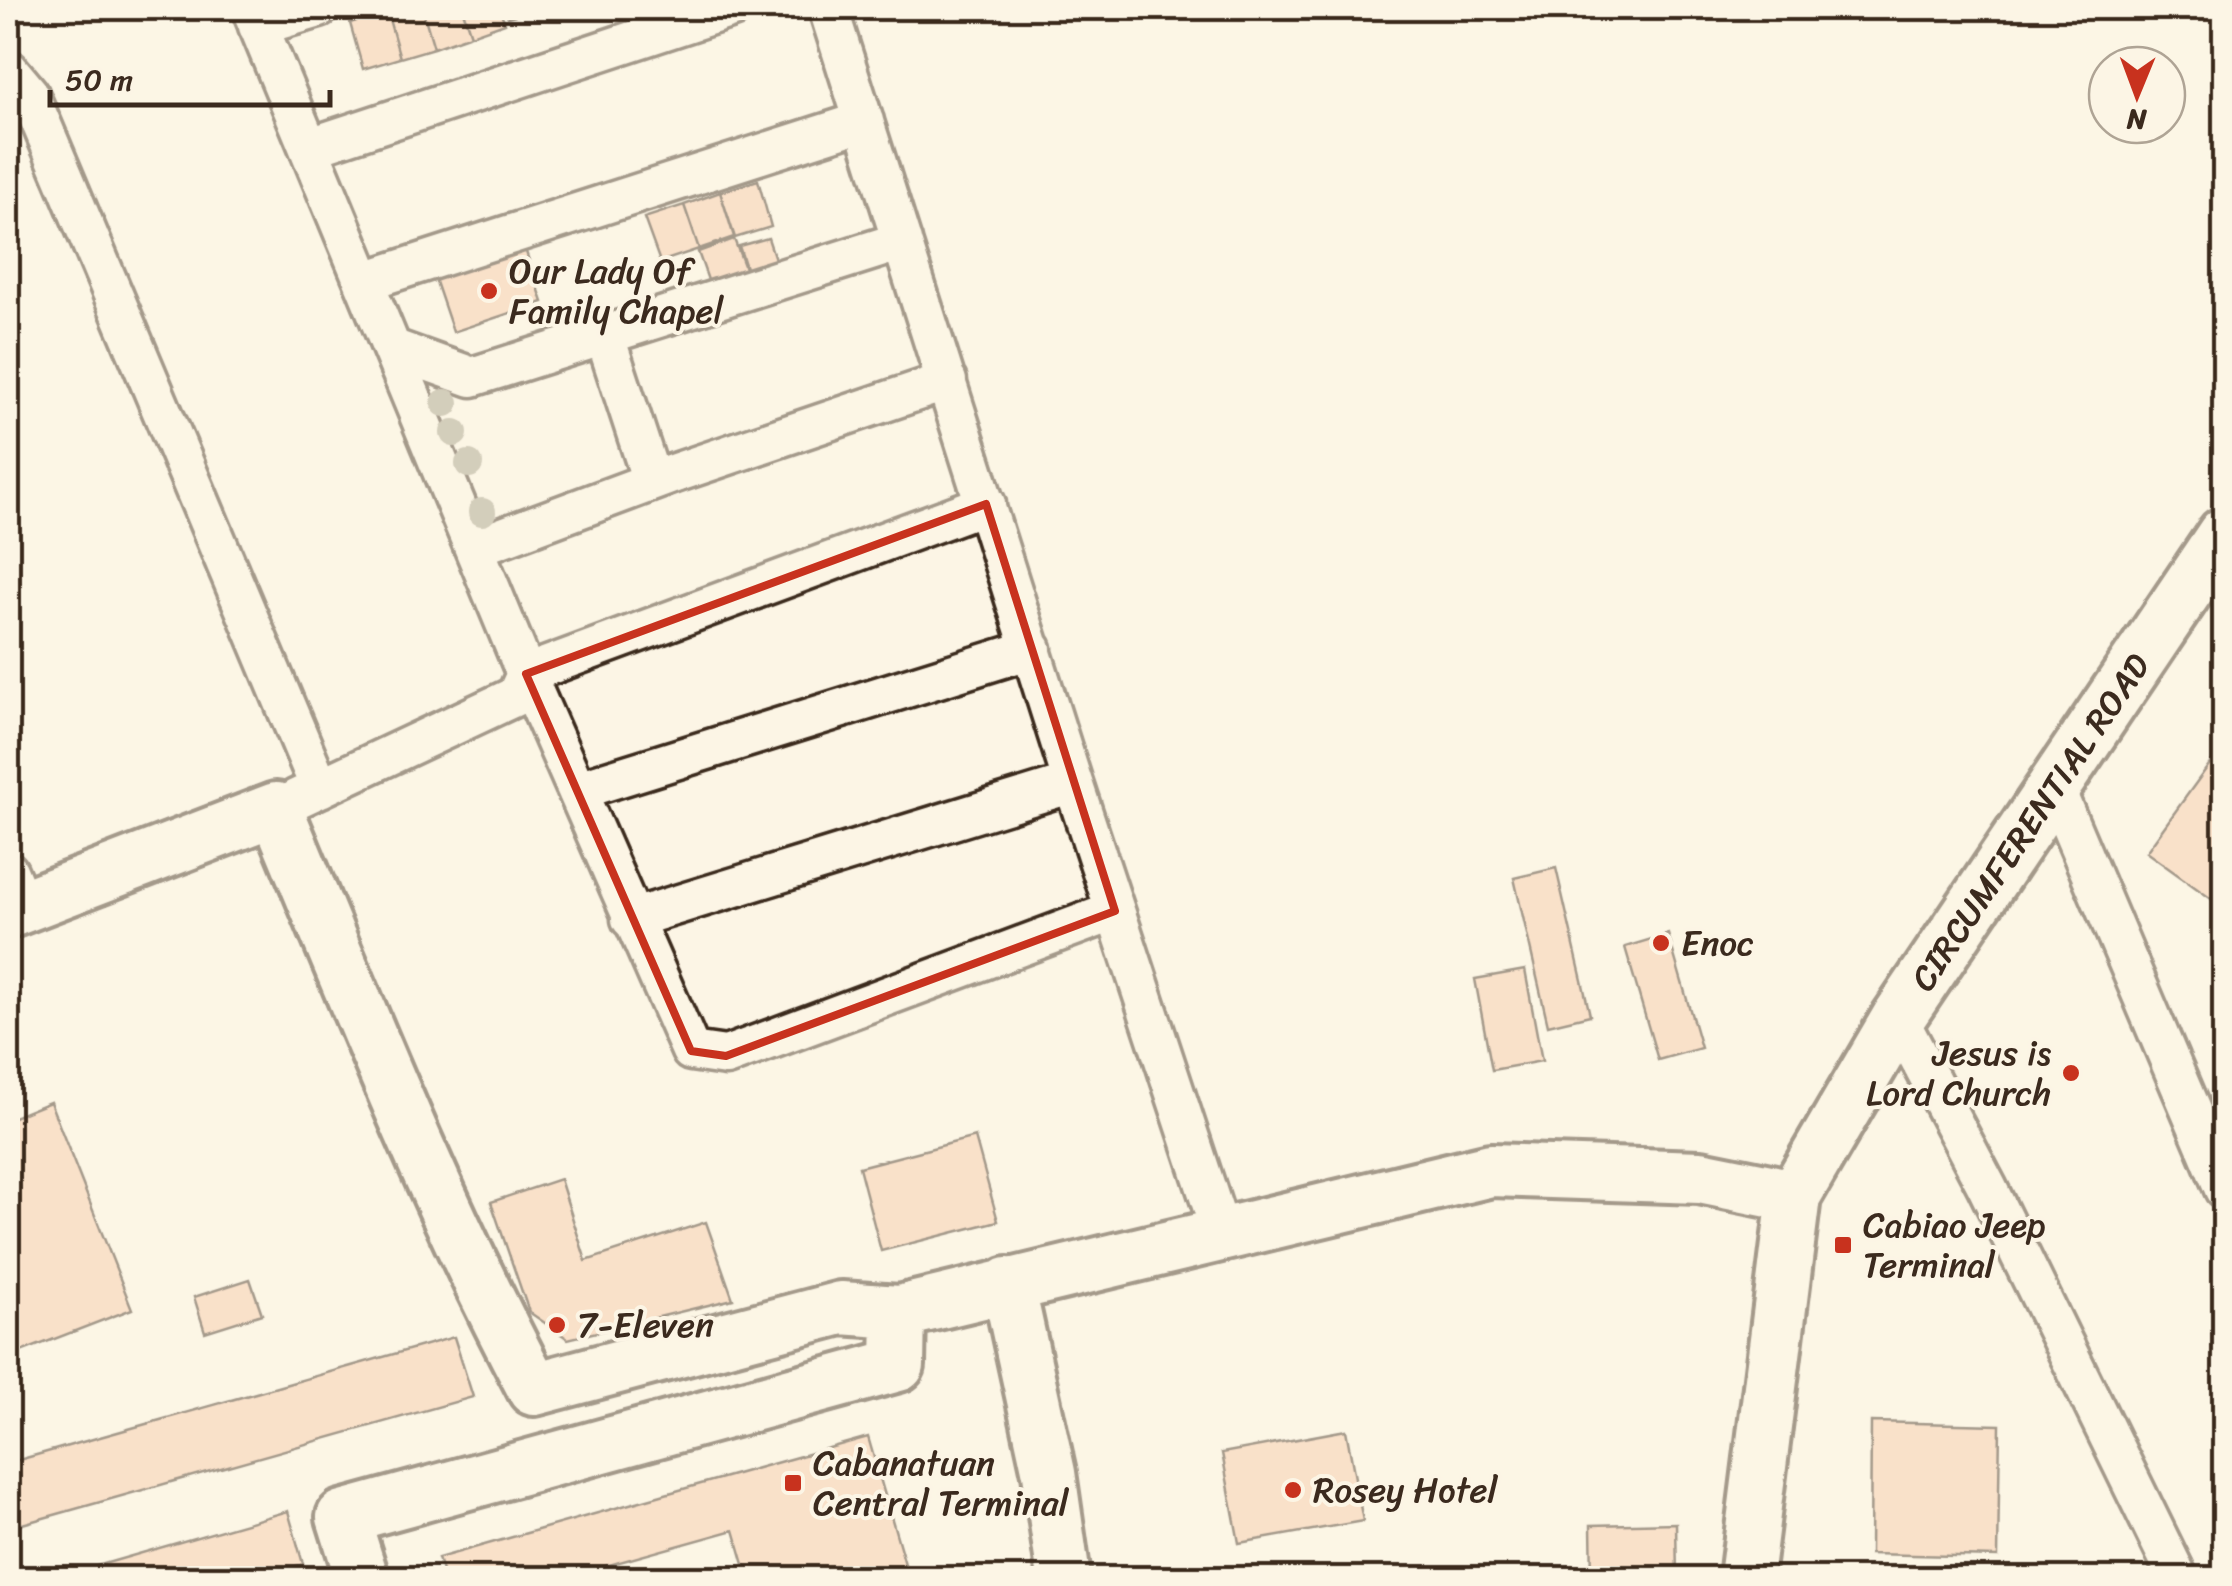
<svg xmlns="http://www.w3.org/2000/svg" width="2232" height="1586" font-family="Sriracha,sans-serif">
<rect width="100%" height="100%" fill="#fcf5e5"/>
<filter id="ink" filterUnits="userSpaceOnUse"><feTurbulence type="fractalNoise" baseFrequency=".01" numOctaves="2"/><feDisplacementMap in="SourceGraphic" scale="20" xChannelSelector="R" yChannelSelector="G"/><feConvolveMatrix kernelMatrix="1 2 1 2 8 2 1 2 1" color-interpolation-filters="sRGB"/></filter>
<g filter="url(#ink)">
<!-- building -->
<path fill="#f7c7a7" stroke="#3b2a1e" stroke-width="2.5" d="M402,8h20l12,40 -34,10 -13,-46z
M422,8h40l9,27 -37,13z
M462,8h37l6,15 -34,12z
M505,8h36l-33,9z
M387,12l13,46 -37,11 -13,-46z
M758,180l13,47 -36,11 -15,-46z
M720,192l14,45 -35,12 -15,-44z
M684,205l15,44 -39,13 -16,-44z
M768,238l12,36 -29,10 -12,-38z
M734,239l17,45 -37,13 -16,-45z
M524,246l19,56 -90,30 -19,-56z
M2214,758l10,7v143l-78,-56z
M1556,868l34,147 -42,10 -34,-147z
M1668,934l33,114 -43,12 -33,-113z
M1525,970l17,91 -50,9 -17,-91z
M50,1102l82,207 -124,48v-238z
M975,1137l23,84 -117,30 -22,-84z
M560,1179l26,82 120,-39 27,77 -165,40 -39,-27 -38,-110z
M250,1279l12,35 -57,18 -11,-35z
M454,1337l19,60 -465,131v-65z
M1871,1422l129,3 -2,132 -128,-3z
M1346,1430l17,91 -124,22 -17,-90z
M868,1437l41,141h-161l-14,-48 -129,36 4,12h-165l-6,-20z
M288,1511l15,53 -49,14h-199z
M1676,1523l1,55h-85l-1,-53z"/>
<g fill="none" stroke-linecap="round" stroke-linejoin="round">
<defs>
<path id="street" d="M251,8l275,666 165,377 35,5 389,-145
M828,8l245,775 148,450
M258,26l61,-18
M8,69l21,25 291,694
M310,147l422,-139
M365,281l499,-160
M605,337l47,144
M394,349l78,28 430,-136
M476,547l199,-74 272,-92
M2054,787l170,402
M578,790l454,-141
M296,799l220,-103 10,-22 460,-170
M8,871l15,35
M631,919l442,-136
M1898,1018l89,169 191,391"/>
<path id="secondary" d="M8,912l268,-103c81,195 159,393 258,580l307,-81 58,4
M1008,1284l41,189 15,105
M362,1578l-19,-61 555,-152 1,-53 592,-142 209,7 94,19
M1746,1578l48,-382 104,-178 326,-484"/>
</defs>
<!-- street casing -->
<use href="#street" stroke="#3b2a1e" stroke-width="45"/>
<!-- secondary casing -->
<use href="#secondary" stroke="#3b2a1e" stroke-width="60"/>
<!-- street -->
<use href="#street" stroke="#fcf5e5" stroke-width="38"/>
<!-- secondary -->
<use href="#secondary" stroke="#fcf5e5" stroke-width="52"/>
</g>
<!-- trees -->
<g fill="#a39d87">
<circle cx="445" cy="403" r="14"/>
<circle cx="454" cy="433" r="14"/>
<circle cx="469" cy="464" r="14"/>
<circle cx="482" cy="512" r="14"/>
</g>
</g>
<!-- marked area -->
<path d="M0 0H2232V1586H0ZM986,504l129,407 -389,145 -35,-5 -165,-377z" fill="#fcf5e5" fill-opacity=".55" fill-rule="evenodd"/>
<path fill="none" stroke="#c8321e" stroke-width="8" stroke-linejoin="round" d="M986,504l129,407 -389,145 -35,-5 -165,-377z"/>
<!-- markers -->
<g fill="#c8321e" stroke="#fcf5e5" stroke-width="4">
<circle cx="489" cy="291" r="10"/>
<circle cx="1661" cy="943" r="10"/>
<circle cx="2071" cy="1073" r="10"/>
<rect x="1833" y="1235" width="20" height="20" rx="5"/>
<circle cx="557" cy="1325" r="10"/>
<rect x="783" y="1473" width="20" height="20" rx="5"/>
<circle cx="1293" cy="1490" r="10"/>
</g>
<g text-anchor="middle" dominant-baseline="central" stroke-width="8" stroke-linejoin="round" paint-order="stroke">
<!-- poi labels -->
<g font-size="35" fill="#3b2a1e" stroke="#fcf5e5" text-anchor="start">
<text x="509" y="271">Our Lady Of<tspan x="509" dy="40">Family Chapel</tspan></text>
<text x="1681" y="943">Enoc</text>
<text x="2051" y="1053" text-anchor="end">Jesus is<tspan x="2051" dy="40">Lord Church</tspan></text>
<text x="1863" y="1225">Cabiao Jeep<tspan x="1863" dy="40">Terminal</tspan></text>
<text x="577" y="1325">7-Eleven</text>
<text x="813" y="1463">Cabanatuan<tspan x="813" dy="40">Central Terminal</tspan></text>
<text x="1313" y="1490">Rosey Hotel</text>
</g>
<!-- street labels -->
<g font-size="35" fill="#3b2a1e" stroke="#fcf5e5">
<text transform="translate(2030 822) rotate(-56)">CIRCUMFERENTIAL ROAD</text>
</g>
</g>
<!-- margin -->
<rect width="2232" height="1586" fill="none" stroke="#fcf5e5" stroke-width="40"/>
<rect x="20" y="20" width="2192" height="1546" fill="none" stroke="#3b2a1e" stroke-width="4" filter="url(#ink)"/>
<!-- north arrow -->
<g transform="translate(2137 95) rotate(181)"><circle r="48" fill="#fcf5e5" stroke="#afa495" stroke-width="2.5"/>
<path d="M0-8L18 38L0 25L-18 38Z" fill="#c8321e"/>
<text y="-15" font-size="28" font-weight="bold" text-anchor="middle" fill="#3b2a1e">N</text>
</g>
<!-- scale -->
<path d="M50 90v15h280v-15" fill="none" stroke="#3b2a1e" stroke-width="5"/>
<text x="65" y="90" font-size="30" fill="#3b2a1e" stroke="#fcf5e5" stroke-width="8" paint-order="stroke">50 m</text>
</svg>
